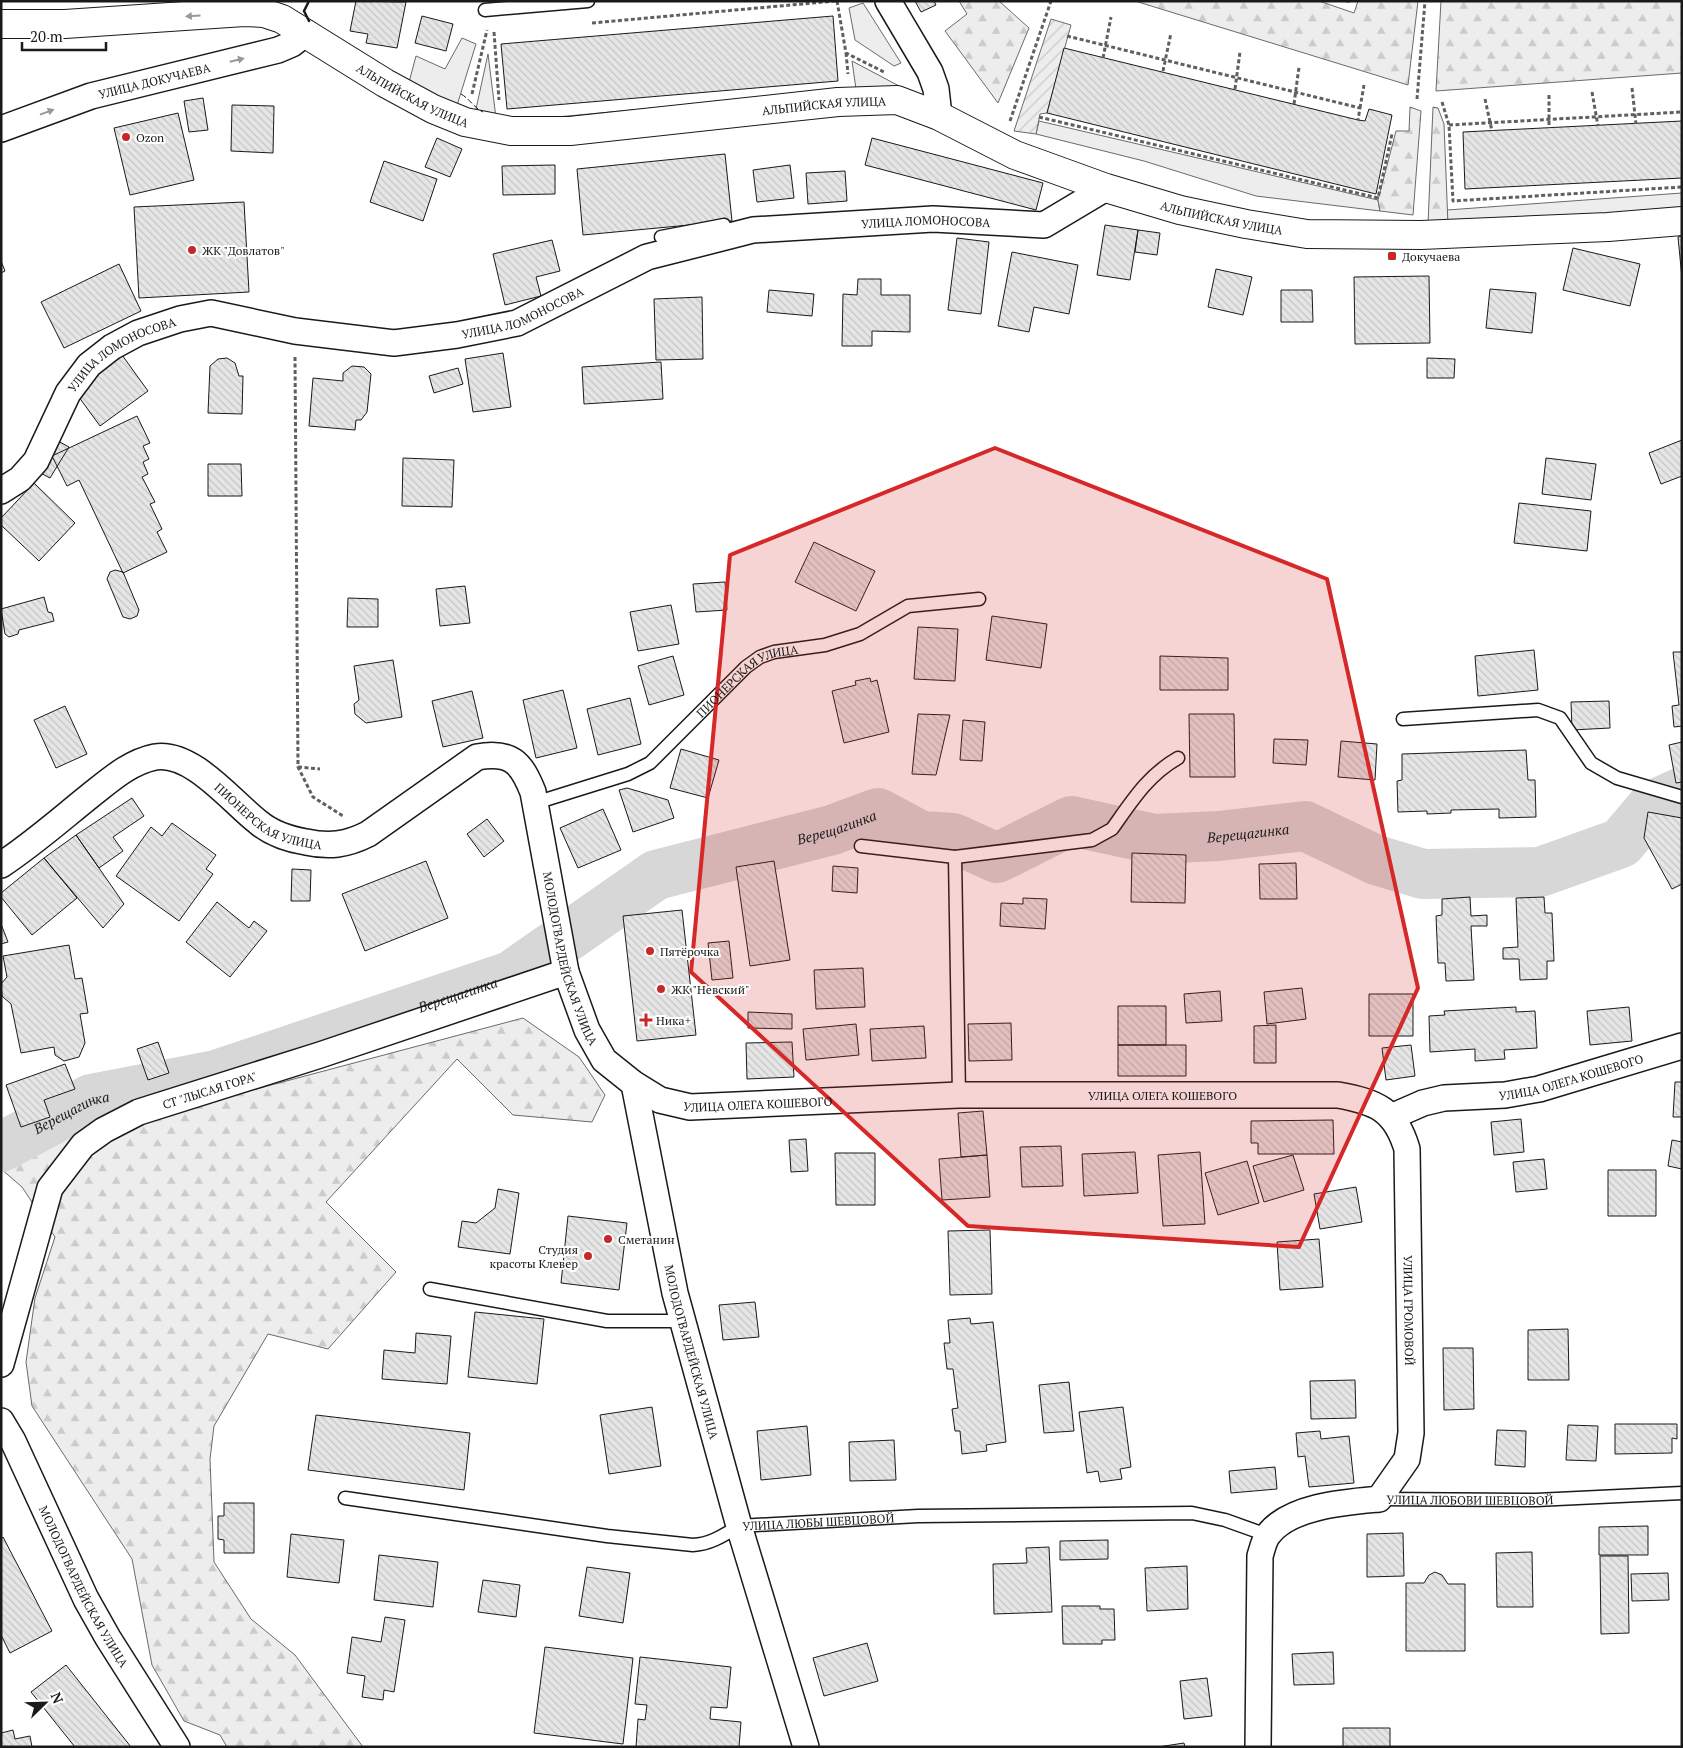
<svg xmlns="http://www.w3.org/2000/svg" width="1683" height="1748" font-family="'PT Serif',serif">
<defs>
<pattern id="forest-firs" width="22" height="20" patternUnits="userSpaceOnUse" patternTransform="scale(1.25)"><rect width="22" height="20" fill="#ededed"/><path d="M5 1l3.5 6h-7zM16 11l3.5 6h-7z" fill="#cbcbcb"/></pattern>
<pattern id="garden-furrows" width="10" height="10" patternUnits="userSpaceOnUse" patternTransform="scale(1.25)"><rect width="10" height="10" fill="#ededed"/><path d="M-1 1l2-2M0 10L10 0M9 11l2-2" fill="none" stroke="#cbcbcb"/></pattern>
<pattern id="building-back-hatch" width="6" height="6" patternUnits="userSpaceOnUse" patternTransform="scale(1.25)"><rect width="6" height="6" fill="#e6e6e6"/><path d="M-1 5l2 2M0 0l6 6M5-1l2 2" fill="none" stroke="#c5c5c5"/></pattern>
</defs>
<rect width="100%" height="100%" fill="#fff"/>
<!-- grass -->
<path fill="#ededed" stroke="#6a6a6a" d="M863,3l38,60 -7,3 -39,-26 -6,-32z
M462,38l14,6 -21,68 -47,-26 8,-30 29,13z
M488,54l8,64 7,4 353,-33 -4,-28 64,34 -4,4 -26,-5 -31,2 -273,27 -70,3 -21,-3 4,-5 -19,-9z
M1039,121l339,79 2,11 -124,-15 -112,-35 -108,-27z
M1682,193v19l-234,13 -1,-15z"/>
<!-- forest -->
<path fill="url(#forest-firs)" stroke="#6a6a6a" d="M959,1h40l30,27 -31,75 -53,-72 22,-17z
M1135,1h184l35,12 4,-12h60l-10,84z
M1441,1h241v72l-246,18z
M1410,107l11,4 -8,104 -33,-4 -2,-11 18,-69h13z
M1433,107l5,1 6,16 4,101 -20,-1z
M523,1018l56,39 26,38 -13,27 -79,-7 -56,-56 -131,143 70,70 -68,77 -60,-15 -54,92 -4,33 4,103 37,57 44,36 68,92h-136l-7,-12 -36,-14 -32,-56 -20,-106 -100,-153 -6,-44 9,-64 20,-61 -33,-50 -21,-18v-24l39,-10 111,-18z"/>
<!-- garden -->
<path fill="url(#garden-furrows)" stroke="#6a6a6a" d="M1051,19l20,6 -24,88 -7,1 -4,20 -22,-3z"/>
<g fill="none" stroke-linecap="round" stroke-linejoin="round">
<!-- river -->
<path stroke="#d7d7d7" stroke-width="50" id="s1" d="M1,1147l90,-48 125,-24 295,-99 145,-101 176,-45 46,-17 43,23 32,2 44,20 74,-37 83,18 65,-3 86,-10 71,34 47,14 117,-2 81,-29 32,-38 29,-13"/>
</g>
<!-- building -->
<path fill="url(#building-back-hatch)" stroke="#1a1a1a" d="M356,1l50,1 -9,46 -31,-5 2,-9 -18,-3z
M915,1h19l2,4 -15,7z
M422,16l31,8 -7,27 -31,-8z
M833,16l5,65 -331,28 -6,-65z
M1064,48l294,72 7,1 4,-12 23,6 -16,79 -329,-81z
M203,98l5,32 -19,2 -5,-31z
M232,105l42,1 -1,47 -42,-2z
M178,113l16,67 -64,15 -16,-67z
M1682,121v57l-217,11 -2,-57z
M437,138l25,11 -12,28 -25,-10z
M872,138l171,45 -7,27 -171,-45z
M725,154l7,67 -149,14 -6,-66z
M384,161l53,18 -14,42 -53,-19z
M555,165v29l-52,1 -1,-29z
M790,165l4,33 -37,4 -4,-32z
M845,171l2,30 -39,3 -2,-31z
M244,202l5,90 -110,6 -5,-91z
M1105,225l33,5 -8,50 -33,-5z
M1138,230l22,3 -3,22 -22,-3z
M1682,236v42l-4,-41z
M957,238l32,4 -8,72 -33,-4z
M552,240l8,31 -24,6 5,19 -36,9 -12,-51z
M1573,248l67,16 -10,42 -67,-16z
M1012,252l66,13 -9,49 -35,-7 -5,25 -31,-6z
M1,261l4,10 -4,2z
M119,264l22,47 -77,37 -23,-46z
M1216,269l36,8 -9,38 -35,-8z
M1429,276l1,67 -75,1 -1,-67z
M858,279h23v16h29v37l-38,-1v15h-30l1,-52 14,1z
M1490,289l46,4 -4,40 -46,-5z
M769,290l45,4 -2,22 -45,-4z
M1281,290h31l1,32h-32z
M702,297l1,62 -47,1 -2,-61z
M503,353l8,54 -38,5 -8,-53z
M122,355l26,36 -48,35 -27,-37z
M227,358l8,5 4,13h4l-1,38 -34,-1 2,-47 8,-7z
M1427,358l28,1 -1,19h-27z
M661,362l2,37 -79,5 -2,-37z
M352,366l12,1 7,7 -4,38 -6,8h-5l-1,10 -46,-4 4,-48 30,3v-8z
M458,368l5,16 -29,9 -5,-17z
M137,416l13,27 -7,3 6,13 -6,3 5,12 -6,3 13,25 -5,2 12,25 -5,3 10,20 -44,21 -44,-93 -12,6 -15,-30z
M47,435l22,12 -19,31 -21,-11z
M1682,440v36l-21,8 -12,-31z
M403,458l51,2 -2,47 -50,-1z
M1546,458l50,6 -5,36 -49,-6z
M208,464h33l1,32h-34z
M34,483l41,40 -36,38 -38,-36v-7z
M1519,503l72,8 -4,40 -73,-8z
M814,542l61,29 -19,40 -61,-29z
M115,570l8,2 16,38 -2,6 -7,3 -7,-2 -16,-38 3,-7z
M725,582l2,28 -31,2 -3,-28z
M465,586l5,37 -30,3 -4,-37z
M44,597l4,15 4,1 2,8 -35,9 -1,4 -9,3 -4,-3 -4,-25z
M348,598l30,1v28h-31z
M671,605l8,39 -41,7 -8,-39z
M992,616l55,8 -6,44 -55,-8z
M918,627l40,2 -3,52 -41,-2z
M1534,650l4,40 -60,6 -3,-40z
M1673,652h9v74l-8,1 -2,-21 7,-1z
M673,656l11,39 -35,10 -11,-39z
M1160,656l68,2v32h-68z
M393,660l9,57 -36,6 -11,-9 -1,-10 5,-4 -5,-34z
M870,678l1,4 6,-2 12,52 -45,11 -12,-52 24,-6 -1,-4z
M563,690l14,58 -41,10 -13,-58z
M472,691l11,47 -40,9 -11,-46z
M630,698l11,46 -43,11 -11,-46z
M1609,701l1,27 -38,2 -1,-28z
M65,706l22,48 -31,14 -22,-48z
M918,714l32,1 -14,60 -24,-1z
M1189,714h45l1,63h-45z
M963,720l22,2 -3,39 -22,-1z
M1274,739l34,1 -2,25 -33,-2z
M1341,741l36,3 -2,36 -37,-3z
M1682,742v40l-6,1 -7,-38z
M681,749l38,11 -11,38 -38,-10z
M1526,750l2,30h7l1,37 -37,1v-9l-48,1v3l-24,1v-3l-29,1 -1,-31 5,-1v-26z
M627,788l41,12 6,18 -41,14 -14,-42z
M132,798l12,18 -31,21 10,14 -24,17 -23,-33z
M603,809l18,41 -43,18 -18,-40z
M1648,812l34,6v66l-10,5 -28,-51z
M487,819l17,22 -20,16 -17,-23z
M172,823l44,32 -10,14 7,5 -34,47 -63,-45 35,-49 11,9z
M76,835l48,69 -21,24 -59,-70z
M1132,853l54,2 -1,48 -54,-1z
M44,858l33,40 -45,37 -31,-38v-4z
M426,861l22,57 -83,33 -23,-57z
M774,861l16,99 -40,6 -14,-99z
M1296,863l1,36h-37l-1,-35z
M833,866l25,2 -1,25 -25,-2z
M292,869l19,1 -1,31h-19z
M1470,897l1,19 16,-1v11h-16l3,54 -28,1 -1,-18h-7l-2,-47 6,-1v-16z
M1544,897l1,16h7l2,48h-7v18l-27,1 -1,-21h-16v-11l15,-1 -2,-49z
M1023,898l24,1 -2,30 -45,-3 1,-23 22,1z
M217,902l32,26 5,-7 13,10 -37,46 -44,-35z
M682,910l14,125 -59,6 -14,-125z
M1,924l7,18 -7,2z
M729,941l4,37 -21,2 -4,-37z
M69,945l6,34 7,-1 6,35 -8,1 5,29 -6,14 -15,4 -9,-6 -1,-8 -33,6 -10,-49 -9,-8 -1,-12 6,-7 -4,-21z
M863,968l2,39 -49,2 -2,-39z
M1302,988l4,31 -39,5 -3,-32z
M1220,991l2,30 -36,2 -2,-29z
M1369,994h44v42h-44z
M1118,1006h48v39h-48z
M1516,1007v5l19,-1 2,37 -33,2 1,9 -30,2v-12l-45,3 -1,-36 16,-1 -1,-4z
M1629,1007l3,34 -42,4 -3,-34z
M748,1012l44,2v15l-44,-1z
M1011,1023l1,37 -43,1 -1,-37z
M856,1024l3,31 -53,5 -3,-31z
M1276,1025v38h-22v-37z
M924,1026l2,32 -54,3 -2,-32z
M158,1042l11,31 -21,7 -11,-31z
M792,1042l2,35 -47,2 -1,-36z
M1118,1045h68v31h-68z
M1411,1045l4,31 -29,4 -4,-32z
M65,1064l10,25 -31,11 6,17 -29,10 -15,-42z
M1675,1082h7v35h-9z
M983,1111l4,44 -26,2 -3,-44z
M1521,1119l3,33 -30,3 -3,-33z
M1333,1120l1,34h-76v-11h-7v-22z
M806,1139l2,32 -17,1 -2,-32z
M1672,1140l10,2v27l-14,-3z
M1061,1146l2,40 -41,1 -2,-40z
M1135,1152l3,41 -54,3 -2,-42z
M1200,1152l5,72 -42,2 -5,-71z
M835,1153h40v52h-39z
M987,1155l3,42 -48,3 -3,-41z
M1293,1155l11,35 -40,12 -11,-36z
M1544,1159l3,30 -31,3 -3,-30z
M1247,1161l12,42 -41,12 -13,-42z
M1608,1170h48v46h-48z
M1356,1187l6,35 -42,7 -6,-35z
M498,1189l21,4 -9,61 -52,-7 4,-26 14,2 19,-15z
M568,1216l59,7 -8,67 -58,-7z
M990,1230l2,64 -42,1 -2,-64z
M1319,1239l4,48 -43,3 -3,-48z
M755,1302l4,35 -36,3 -4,-35z
M475,1312l69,7 -7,65 -69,-7z
M970,1318l1,6 22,-2 13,120 -20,3 1,6 -25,3 -2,-23h-5l-3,-22 6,-1 -5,-39h-6l-3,-26h6l-2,-23z
M1568,1329l1,51h-41v-50z
M416,1333l35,3 -4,48 -65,-5 2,-29 31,3z
M1443,1348h30l1,61 -30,1z
M1355,1380l1,38 -45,1 -1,-38z
M1069,1382l5,49 -30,2 -5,-48z
M652,1407l9,59 -52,8 -9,-59z
M1123,1407l8,60 -11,2 2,10 -22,3 -2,-11 -11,2 -8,-61z
M316,1415l154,18 -6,57 -156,-20z
M1615,1424h62v15l-5,-1v15l-57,1z
M1568,1425l30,1 -2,35 -30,-1z
M807,1426l4,49 -50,5 -4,-49z
M1497,1430l29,1 -1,36 -30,-2z
M1320,1431l1,8 28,-3 5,47 -45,4 -4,-31 -7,1 -2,-24z
M894,1440l2,40 -46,1 -1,-39z
M1275,1467l2,22 -46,4 -2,-22z
M224,1503h30v50h-30v-13l-6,-1v-23h6z
M1648,1526v29h-49v-28z
M1403,1533l1,43 -37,1v-43z
M291,1534l53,6 -5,43 -52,-6z
M3,1537l49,94 -42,22 -9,-18v-96z
M1108,1540v19l-48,1v-19z
M1049,1547l3,65 -58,2 -1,-50 34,-1 -1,-15z
M1532,1552l1,55h-36l-1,-54z
M379,1555l59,7 -5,45 -59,-7z
M1600,1556h28l1,77 -28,1z
M1187,1566l1,43 -41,2 -2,-43z
M587,1567l43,6 -7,50 -44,-7z
M1435,1572l7,3 6,9h17v67h-59v-68h18l5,-8z
M1668,1573l1,27 -37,1 -1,-27z
M483,1580l37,5 -4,32 -38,-5z
M1062,1606h38v3h14l1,31h-13v4h-39z
M385,1617l20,3 -11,72 -10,-2 -1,10 -21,-3 3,-21 -18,-3 5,-36 29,5z
M867,1643l11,38 -54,15 -11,-38z
M545,1647l88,11 -10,86 -89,-11z
M1333,1652l1,32 -40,1 -2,-31z
M640,1657l91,10 -4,41 -16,-1 -1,12 31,3 -2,25h-103l2,-28 7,1 2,-15 -12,-1z
M66,1665l65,82h-56l-44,-55z
M1207,1678l5,38 -28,3 -4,-38z
M1343,1728h47v19h-47z
M13,1730l2,9 15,-3 2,11h-31v-14z
M1184,1743l1,4h-27z"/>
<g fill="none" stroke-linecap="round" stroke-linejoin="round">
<defs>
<g id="service">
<path d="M485,10l103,-9"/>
<path d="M661,237l63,-12"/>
<path d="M1403,719l135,-9 22,8 31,45 26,15 65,19"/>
<path id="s2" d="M535,803l93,-29 22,-11 96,-96 14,-10 14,-5 51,-7 35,-11 48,-28 71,-7"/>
<path d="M861,846l94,11"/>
<path d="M959,1095l-4,-238 137,-17 20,-11c20,-28 36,-54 66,-71"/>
<path d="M430,1289l177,32h76"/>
<path id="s3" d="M345,1498l262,38 86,9c18,-1 31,-10 46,-19l179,-10 274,-3 33,7 42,15"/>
<path id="s4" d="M1379,1499l157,1 146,-7"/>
</g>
<g id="minor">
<path d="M888,1l42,71 6,17 3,27"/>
<path id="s5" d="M1,129l90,-33 187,-46 14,-6 14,-11"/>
<path id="s6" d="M1,491l19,-12 16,-18 32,-68 21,-28 23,-18 26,-14 42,-14 31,-6 84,18 99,12 63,-8 60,-12 130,-66 106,-27 180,-11 111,6 62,-37"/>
<path id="s7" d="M1,865c32,-21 60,-46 90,-70 19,-15 39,-33 64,-38 37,-6 76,44 103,65 14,12 30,17 48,20 23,5 40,3 62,-8l109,-77c34,-6 44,5 56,35l33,180 21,58 17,30 30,24 26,16 30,7 269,-12h379c38,7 57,14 69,54l4,284 -4,26 -28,40c-33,3 -90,7 -111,36 -4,5 -6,15 -8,21l-2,191"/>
<path id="s8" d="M634,1084l41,209 64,233 67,221"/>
<path id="s9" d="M1391,1117l32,-14 21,-5 61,-3 34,-6 143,-43"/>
<path id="s10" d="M1,1364l49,-176 33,-43 21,-15 35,-18 181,-57 246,-83"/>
<path id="s11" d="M1,1421l12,20 73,158 22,39 69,109"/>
</g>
<g id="tertiary">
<path id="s12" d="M1,24h64l179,-12 20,1 18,6 103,64 48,26 32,13 46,9h59l268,-29 59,-2 42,16 76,39 91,33 74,22 66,14 61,10 114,1 187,-8 74,-6"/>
</g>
</defs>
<!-- service casing -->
<use href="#service" stroke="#1a1a1a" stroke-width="15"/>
<!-- minor casing -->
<use href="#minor" stroke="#1a1a1a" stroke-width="28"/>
<!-- tertiary casing -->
<use href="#tertiary" stroke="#1a1a1a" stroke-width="30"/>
<!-- path -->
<path stroke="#5f5f5f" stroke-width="3" stroke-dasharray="4 2.5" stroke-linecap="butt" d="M837,1l9,52 38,19
M1346,1h4
M592,23l243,-22
M494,32l5,68
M1067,36l293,72 -2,12
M846,53l2,21
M1103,58l8,-41
M1163,71l8,-38
M1632,88l4,36
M1235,89l5,-37
M1592,92l6,34
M472,94l15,-64
M1549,95v33
M1417,99l8,-98
M1485,99l7,32
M1442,102l7,23 4,76 229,-14
M1294,104l5,-37
M1360,108l4,-23
M1039,117l339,81 14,-64
M1010,121l41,-120
M1449,125l233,-13
M295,357l3,410 15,30 30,19
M298,767l22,2"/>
<!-- service -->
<use href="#service" stroke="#fff" stroke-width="12"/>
<!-- minor -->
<use href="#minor" stroke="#fff" stroke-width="25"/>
<!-- tertiary -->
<use href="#tertiary" stroke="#fff" stroke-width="28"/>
<!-- fence -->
<path stroke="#1a1a1a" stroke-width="1" stroke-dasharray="6 2.5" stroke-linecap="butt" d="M461,94c9,5 13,14 22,18"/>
<!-- wall -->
<path stroke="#1a1a1a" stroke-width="2.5" d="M309,1l-5,10 5,10"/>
</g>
<!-- one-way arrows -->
<defs><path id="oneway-solid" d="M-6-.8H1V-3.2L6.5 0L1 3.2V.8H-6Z" transform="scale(1.25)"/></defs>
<g fill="#989898">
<use href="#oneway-solid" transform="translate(193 16) rotate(176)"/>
<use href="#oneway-solid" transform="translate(237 60) rotate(-13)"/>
<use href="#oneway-solid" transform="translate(47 112) rotate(-20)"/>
</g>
<!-- marked area -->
<path fill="#d62828" fill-opacity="0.2" stroke="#d62828" stroke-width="4" stroke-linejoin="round" d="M995,448l332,131 91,409 -119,259 -331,-21 -277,-254 39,-417z"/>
<!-- markers -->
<g fill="#c62828" stroke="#fff" stroke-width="2">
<circle cx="126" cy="137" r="5"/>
<circle cx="192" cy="250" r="5"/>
<rect x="1387" y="251" width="10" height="10" rx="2.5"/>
<circle cx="650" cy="951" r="5"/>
<circle cx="661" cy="989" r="5"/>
<path d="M643.5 1012.5h5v5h5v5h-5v5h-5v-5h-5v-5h5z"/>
<circle cx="608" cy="1239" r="5"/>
<circle cx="588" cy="1256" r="5"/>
</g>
<g text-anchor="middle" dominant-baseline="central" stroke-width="4" stroke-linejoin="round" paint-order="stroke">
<!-- street labels -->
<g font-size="12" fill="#1a1a1a" stroke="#fff">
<text stroke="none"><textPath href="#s5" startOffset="161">УЛИЦА ДОКУЧАЕВА</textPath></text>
<text stroke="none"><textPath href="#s12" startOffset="434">АЛЬПИЙСКАЯ УЛИЦА</textPath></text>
<text stroke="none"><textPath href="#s12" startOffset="854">АЛЬПИЙСКАЯ УЛИЦА</textPath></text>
<text stroke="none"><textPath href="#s12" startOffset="1274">АЛЬПИЙСКАЯ УЛИЦА</textPath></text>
<text stroke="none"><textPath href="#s6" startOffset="1030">УЛИЦА ЛОМОНОСОВА</textPath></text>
<text stroke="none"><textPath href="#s6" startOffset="610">УЛИЦА ЛОМОНОСОВА</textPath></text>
<text stroke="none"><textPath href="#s6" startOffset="190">УЛИЦА ЛОМОНОСОВА</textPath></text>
<text stroke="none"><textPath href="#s2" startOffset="252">ПИОНЕРСКАЯ УЛИЦА</textPath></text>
<text stroke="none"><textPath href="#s7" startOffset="321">ПИОНЕРСКАЯ УЛИЦА</textPath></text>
<text stroke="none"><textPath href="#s7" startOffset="810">МОЛОДОГВАРДЕЙСКАЯ УЛИЦА</textPath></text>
<text stroke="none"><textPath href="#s9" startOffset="186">УЛИЦА ОЛЕГА КОШЕВОГО</textPath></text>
<text stroke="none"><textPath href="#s10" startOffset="376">СТ "ЛЫСАЯ ГОРА"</textPath></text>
<text stroke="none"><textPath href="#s7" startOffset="1491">УЛИЦА ОЛЕГА КОШЕВОГО</textPath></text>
<text stroke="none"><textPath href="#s7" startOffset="1086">УЛИЦА ОЛЕГА КОШЕВОГО</textPath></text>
<text stroke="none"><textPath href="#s7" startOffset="1922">УЛИЦА ГРОМОВОЙ</textPath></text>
<text stroke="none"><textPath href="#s8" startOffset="274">МОЛОДОГВАРДЕЙСКАЯ УЛИЦА</textPath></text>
<text stroke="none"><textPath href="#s4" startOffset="91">УЛИЦА ЛЮБОВИ ШЕВЦОВОЙ</textPath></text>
<text stroke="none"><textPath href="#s3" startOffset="481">УЛИЦА ЛЮБЫ ШЕВЦОВОЙ</textPath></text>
<text stroke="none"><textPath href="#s11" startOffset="185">МОЛОДОГВАРДЕЙСКАЯ УЛИЦА</textPath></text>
</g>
<!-- poi labels -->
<g font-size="12" fill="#1a1a1a" stroke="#fff" text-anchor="start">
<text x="136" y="137">Ozon</text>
<text x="202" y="250">ЖК "Довлатов"</text>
<text x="1402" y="256">Докучаева</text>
<text x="660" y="951">Пятёрочка</text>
<text x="671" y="989">ЖК "Невский"</text>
<text x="656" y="1020">Ника+</text>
<text x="618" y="1239">Сметанин</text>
<text x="578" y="1249" text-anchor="end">Студия<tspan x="578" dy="14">красоты Клевер</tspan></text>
</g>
<!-- water labels -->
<g font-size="14" font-style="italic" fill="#1a1a1a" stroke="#fff">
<text stroke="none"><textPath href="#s1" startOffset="904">Верещагинка</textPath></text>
<text stroke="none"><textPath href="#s1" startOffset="1339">Верещагинка</textPath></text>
<text stroke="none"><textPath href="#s1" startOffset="484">Верещагинка</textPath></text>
<text stroke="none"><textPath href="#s1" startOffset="79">Верещагинка</textPath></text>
</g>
</g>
<!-- border -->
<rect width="1683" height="1748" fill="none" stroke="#1a1a1a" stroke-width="5"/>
<!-- north arrow -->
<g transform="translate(45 1703) rotate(67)" stroke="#ffffff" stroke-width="4" paint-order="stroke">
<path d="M0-4L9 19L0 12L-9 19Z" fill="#1a1a1a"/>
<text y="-8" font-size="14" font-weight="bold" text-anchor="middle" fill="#1a1a1a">N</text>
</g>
<!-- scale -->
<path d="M22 42v8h84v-8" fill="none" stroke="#1a1a1a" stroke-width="2.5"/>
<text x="30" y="42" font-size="15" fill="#1a1a1a" stroke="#ffffff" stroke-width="4" paint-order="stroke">20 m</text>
</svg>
